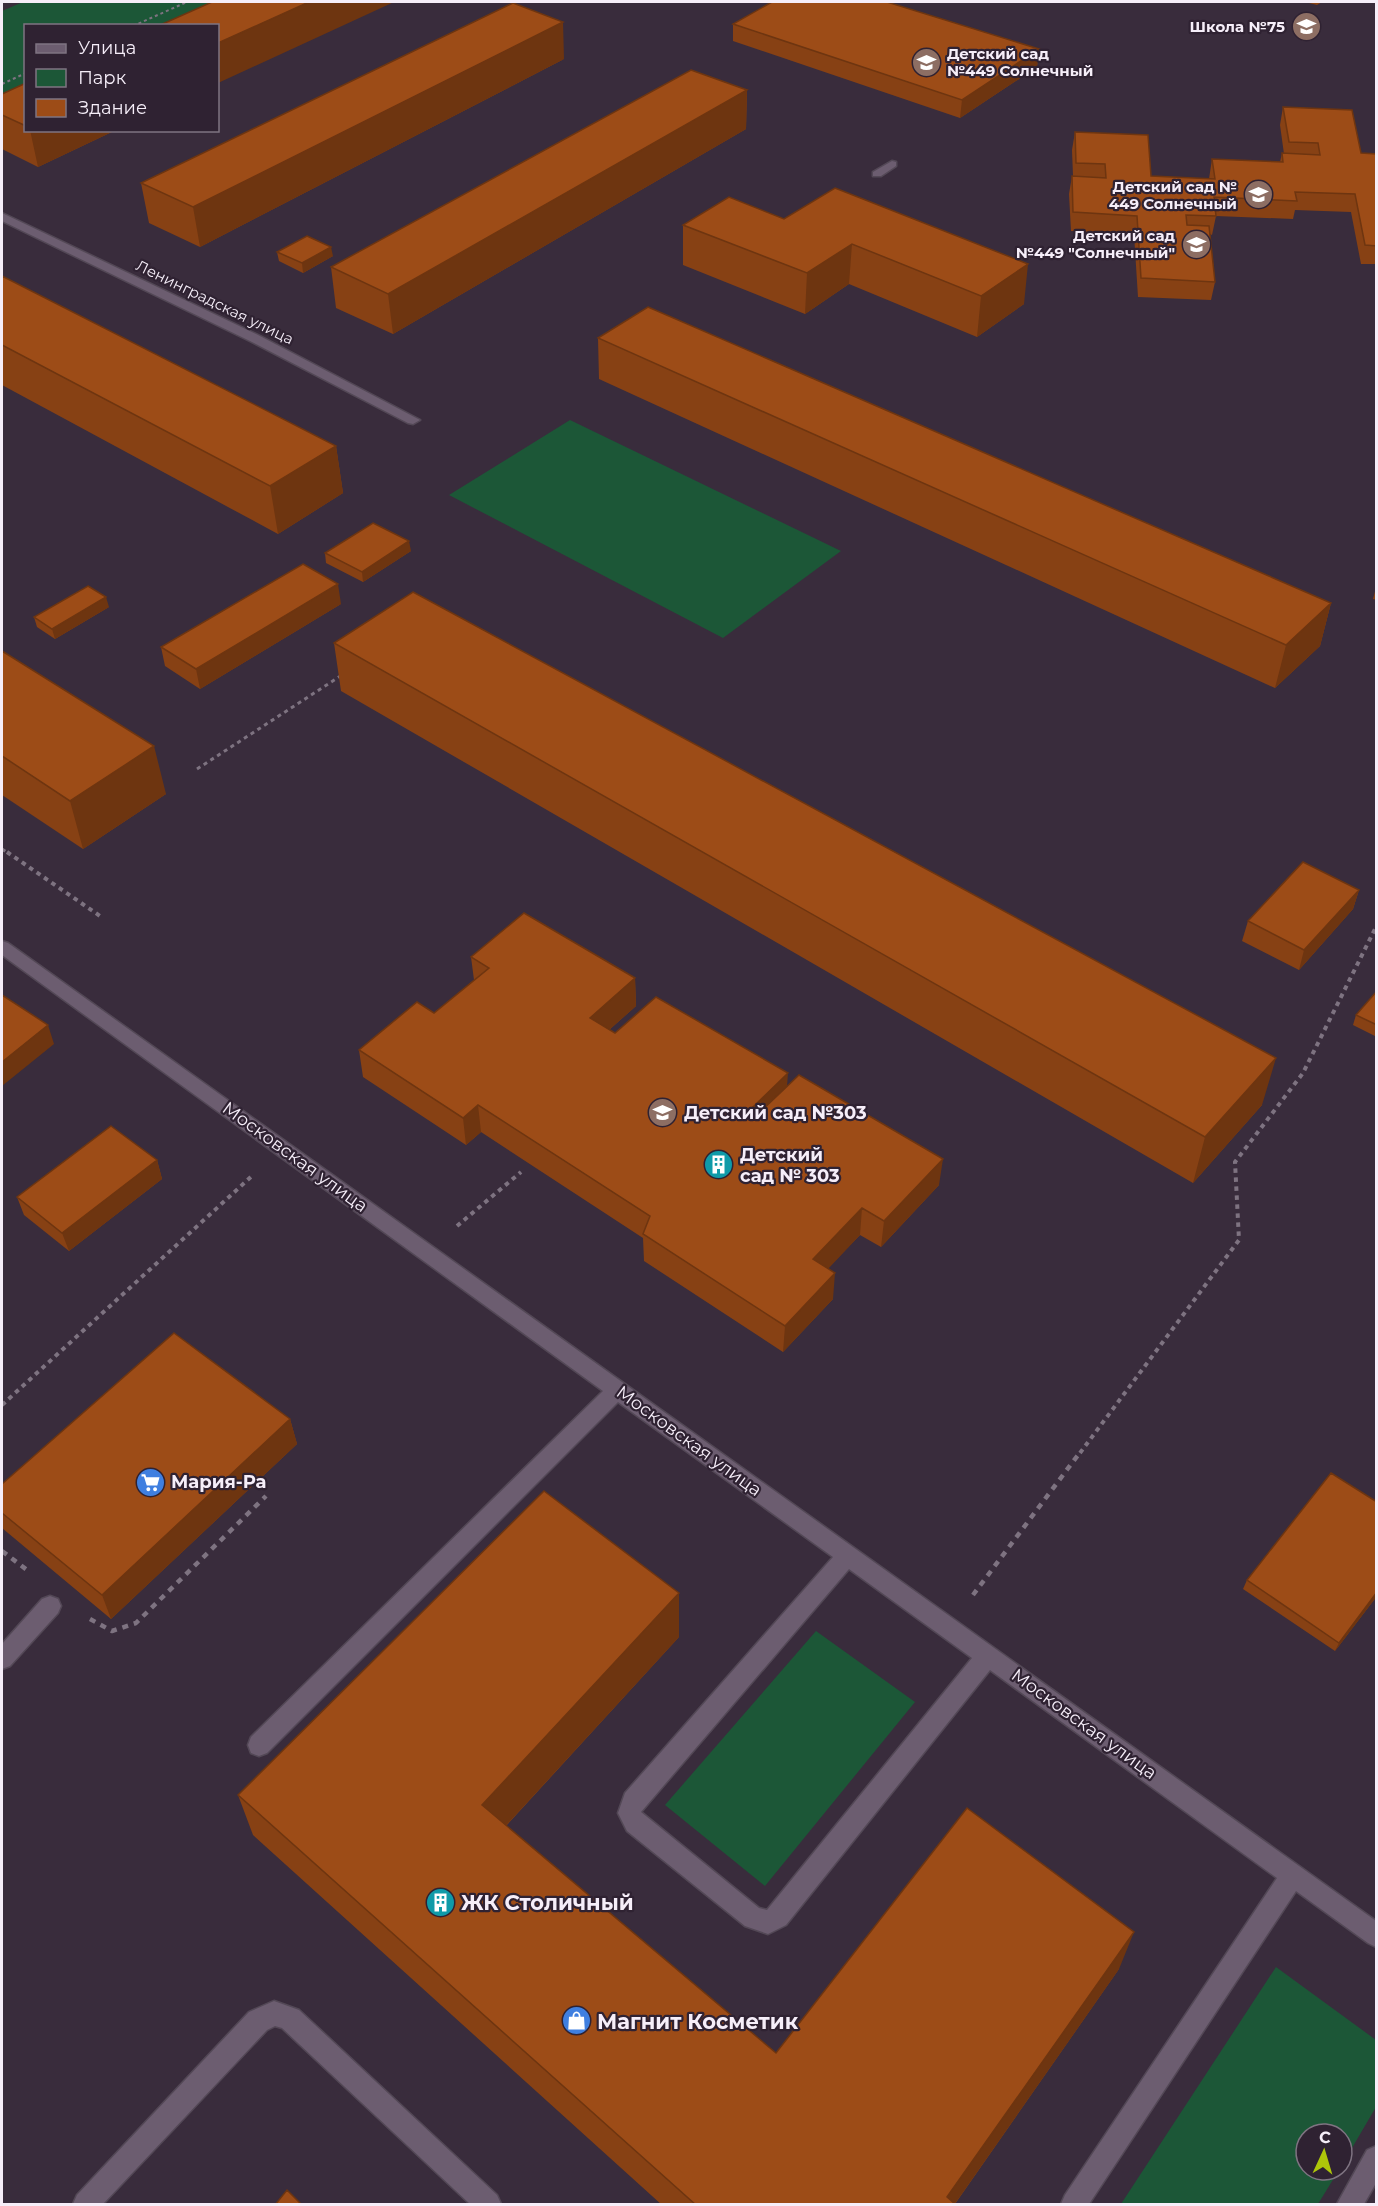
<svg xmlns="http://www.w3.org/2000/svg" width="1378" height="2206" font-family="Montserrat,sans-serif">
<rect width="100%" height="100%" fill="#392c3c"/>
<!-- green -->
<path fill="#1c5737" d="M23,2h207l-53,23 -151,1 -1,68 -23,11v-94z
M570,420l271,131 -118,87 -274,-143z
M816,1631l99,71 -150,184 -100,-81z
M1276,1967l100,73v67l-34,58v-31h-36v36h33l-21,34h-197z"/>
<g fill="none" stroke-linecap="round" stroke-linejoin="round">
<defs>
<path id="minor" d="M892,161l4,1v4l-15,10h-8v-4z
M2,213l256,122 162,85 -7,4 -5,-1 -158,-82 -248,-120z
M2,941l6,2 1368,978v26l-8,-4 -72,-52 -207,313h-28l4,-9 212,-317 -287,-208 -204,255 -18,9 -23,-8 -118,-95 -9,-18 7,-20 208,-236 -215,-155 -351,351 -8,3 -8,-3 -3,-8 3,-8 352,-346 -601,-436zM849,1569l123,89 -205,252 -8,-2 -118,-96z
M50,1596l8,3 3,7 -3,7 -48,53 -8,3v-25l40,-45z
M274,2001l25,9 198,185 4,9h-31l-188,-176 -7,-2 -8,4 -164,174h-30l4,-9 172,-183z
M1376,2146v37l-12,21h-27l30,-54z"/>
</defs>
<!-- minor casing -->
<use href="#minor" stroke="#534856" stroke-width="3"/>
<!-- path-far3 -->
<path stroke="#7e7381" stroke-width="2" stroke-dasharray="3 3" stroke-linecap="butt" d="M133,26l54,-24
M2,84l24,-11"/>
<!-- path-far2 -->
<path stroke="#7e7381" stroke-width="3" stroke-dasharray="4 4" stroke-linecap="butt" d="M197,769l145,-94
M2,849l7,5"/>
<!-- path-far1 -->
<path stroke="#7e7381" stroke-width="4" stroke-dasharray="4.5 4.5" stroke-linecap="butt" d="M7,852l93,64
M457,1226l64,-54
M2,1405l251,-230
M1080,1453l159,-213 -4,-78 68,-89 73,-146"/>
<!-- path -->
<path stroke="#7e7381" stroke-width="4.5" stroke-dasharray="6 6" stroke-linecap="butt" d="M2,1551l25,19
M973,1595l108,-144
M90,1619l22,12 24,-8 130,-127"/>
<!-- minor -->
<use href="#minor" fill="#6c5d70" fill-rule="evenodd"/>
</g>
<!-- wall -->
<path fill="#874114" d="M1305,2h17l-5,3z
M733,24l306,25 -2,18 -77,51 -227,-77z
M564,59l-364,188 -51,-24 -8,-40z
M26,83v47h90l-78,37 -36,-18v-55z
M747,90l-1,39 -353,205 -57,-26 -5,-41z
M1283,107l78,46 16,1v110h-16l-10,-52 -56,-2 -2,9 -77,-3 -4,19 -2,-1 5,48 -4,18 -73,-3 -4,-63 -63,-3 -2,-37 3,-18h1l-1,-26 3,-18 76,44 58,3 3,-20 68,3 2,-9 2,1 -4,-29z
M784,219l240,85 -47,33 -128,-53 -44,30 -122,-49v-40z
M277,252l56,4 -30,17 -24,-12z
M2,276l334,170 7,47 -65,41 -276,-149z
M598,338l733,265 -11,43 -45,42 -676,-309z
M411,551l-48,31 -37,-19 -1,-10z
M1377,584v16l-4,-1z
M341,604l-141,85 -35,-23 -4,-19z
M109,607l-54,32 -18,-12 -3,-10z
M334,643l928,462 -69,78 -852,-492z
M2,651l164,143 -83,55 -81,-54z
M1359,890l-6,19 -54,61 -57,-29 6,-20z
M471,957l164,21 1,28 -27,24 6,3 172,53 152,99 -58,62 -21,-12 -32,33 5,31 -50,53 -139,-91 -1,-23 -162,-106 -15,13 -103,-68 -4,-27 75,-37 40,-33z
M1377,991v46l-24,-12 3,-10z
M157,1160l5,19 -93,72 -45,-36 -7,-18z
M290,1419l7,25 -186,175 -109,-91v-44z
M1247,1580l130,16 -42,55 -92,-62z
M679,1637l-173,189 270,227 343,-84 -164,235 1,1h-294l-409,-370 -15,-40z"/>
<!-- shaded-wall -->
<path fill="#6e3510" d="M309,2h85l-176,81v-40z
M563,22l1,37 -364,188 -7,-40z
M1039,49l-2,18 -77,51 2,-18z
M747,90l-1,39 -353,205 -5,-40z
M30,130h86l-78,37z
M852,244l-3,40 -44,30 2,-41z
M331,247l2,9 -30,17 -1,-10z
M1028,264l-4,40 -47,33 4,-41z
M336,446l7,47 -65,41 -8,-48z
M409,541l2,10 -48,31 -1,-10z
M338,584l3,20 -141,85 -4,-20z
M106,597l3,10 -54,32 -3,-10z
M1331,603l-11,43 -45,42 11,-43z
M154,746l12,48 -83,55 -13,-48z
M1359,890l-6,19 -54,61 5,-20z
M635,978l1,28 -45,40 -1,-28z
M48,1025l6,19 -52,42v-24z
M1276,1058l-14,47 -69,78 12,-46z
M788,1073l-2,27 -39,39 1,-27z
M478,1105l3,27 -15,13 -3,-27z
M943,1159l-4,26 -58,62 3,-26z
M157,1160l5,19 -93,72 -7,-18z
M862,1208l-2,27 -48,51 1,-27z
M835,1273l-2,26 -50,53 2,-26z
M290,1419l7,25 -186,175 -9,-24z
M1377,1592v4l-42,55 4,-8z
M679,1593v44l-191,208 -6,-40z
M1134,1932l-15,37 -165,236 -7,-8z"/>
<!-- building -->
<path fill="#9d4c17" stroke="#6e3510" stroke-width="1.5" d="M212,2h97l-91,41v-17h-60z
M772,2h115l152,47 -77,51 -229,-76z
M513,3l50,19 -370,185 -52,-24z
M691,70l56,20 -359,204 -57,-27z
M26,83v43l-24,-11v-21z
M1283,107l69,3 9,43 16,1v92l-12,-1 -10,-51 -60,-2 2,9 -83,-4 2,19 -30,-1 1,10 22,1 6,56 -74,-4 -4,-62 -64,-4 -1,-36 34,2 -1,-14 -29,-1 -1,-31 73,3 3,41 64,3 -3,-20 71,3 -1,-9 38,2 -2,-12 -29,-1z
M835,188l193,76 -47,32 -129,-52 -45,29 -124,-48 46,-28 55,22z
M307,236l24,11 -29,16 -25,-11z
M2,276l334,170 -66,40 -268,-141z
M648,307l683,296 -45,42 -688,-307z
M373,523l36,18 -47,31 -37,-19z
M303,564l35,20 -142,85 -35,-22z
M88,586l18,11 -54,32 -18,-12z
M413,592l863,466 -71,79 -871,-494z
M2,651l152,95 -84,55 -68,-45z
M1303,862l56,28 -55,60 -56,-29z
M524,913l111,65 -45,40 25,15 41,-36 132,76 -40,39 7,5 44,-42 144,84 -59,62 -22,-13 -49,51 22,14 -50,53 -142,-92 7,-18 -172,-111 -15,13 -104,-68 58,-48 17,11 55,-45 -18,-11z
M1377,991v34l-21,-10z
M2,995l46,30 -46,37z
M111,1126l46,34 -95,73 -45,-36z
M174,1333l116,86 -188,176 -100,-82v-29z
M1331,1473l46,29v90l-38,51 -92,-63z
M544,1491l135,102 -197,212 294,248 191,-245 167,124 -187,265 9,8h-260l-458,-410z
M287,2190l15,15h-27z"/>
<!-- icons -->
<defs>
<symbol id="school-disc" viewBox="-11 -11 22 22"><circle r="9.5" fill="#8d6e63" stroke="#2f2232"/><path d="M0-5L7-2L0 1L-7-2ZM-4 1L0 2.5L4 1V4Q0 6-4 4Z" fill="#fff"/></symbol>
<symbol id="building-disc" viewBox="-11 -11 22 22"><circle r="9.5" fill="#0f9aa8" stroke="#2f2232"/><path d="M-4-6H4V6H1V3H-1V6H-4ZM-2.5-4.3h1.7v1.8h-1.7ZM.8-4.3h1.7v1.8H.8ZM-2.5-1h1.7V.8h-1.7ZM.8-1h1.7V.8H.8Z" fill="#fff"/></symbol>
<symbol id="supermarket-disc" viewBox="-11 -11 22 22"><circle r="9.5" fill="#3f7fe0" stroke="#2f2232"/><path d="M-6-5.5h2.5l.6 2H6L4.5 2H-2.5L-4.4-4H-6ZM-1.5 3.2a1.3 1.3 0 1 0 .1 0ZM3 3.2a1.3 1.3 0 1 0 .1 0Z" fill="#fff"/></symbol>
<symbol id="shop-disc" viewBox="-11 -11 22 22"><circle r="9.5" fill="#3f7fe0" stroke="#2f2232"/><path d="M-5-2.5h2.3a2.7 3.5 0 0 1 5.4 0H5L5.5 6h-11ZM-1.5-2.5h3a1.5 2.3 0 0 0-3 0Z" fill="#fff"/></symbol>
</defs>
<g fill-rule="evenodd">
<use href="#school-disc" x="1290" y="10" width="33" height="33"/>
<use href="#school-disc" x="910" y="46" width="33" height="33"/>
<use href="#school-disc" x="1242" y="178" width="33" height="33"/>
<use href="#school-disc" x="1180" y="228" width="33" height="33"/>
<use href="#school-disc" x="646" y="1096" width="33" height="33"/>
<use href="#building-disc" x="702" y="1148" width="33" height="33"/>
<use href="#supermarket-disc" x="134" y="1466" width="33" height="33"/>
<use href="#building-disc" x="424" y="1886" width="33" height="33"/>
<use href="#shop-disc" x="560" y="2004" width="33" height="33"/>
</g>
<g text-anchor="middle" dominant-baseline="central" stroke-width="4.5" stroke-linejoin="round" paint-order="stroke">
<!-- far-poi labels -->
<g font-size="15" font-weight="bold" fill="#f6eef9" stroke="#2f2232" text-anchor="end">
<text x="1285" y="26">Школа №75</text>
<text x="947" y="53" text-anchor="start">Детский сад<tspan x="947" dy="17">№449 Солнечный</tspan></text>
<text x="1237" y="186">Детский сад №<tspan x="1237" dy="17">449 Солнечный</tspan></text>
<text x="1175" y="235">Детский сад<tspan x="1175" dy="17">№449 "Солнечный"</tspan></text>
</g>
<!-- far-street labels -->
<g font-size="15" fill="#f6eef9" stroke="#2f2232">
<text transform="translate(215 302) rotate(26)">Ленинградская улица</text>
</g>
<!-- poi labels -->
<g font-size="18" font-weight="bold" fill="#f6eef9" stroke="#2f2232" text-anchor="start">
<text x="684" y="1113">Детский сад №303</text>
<text x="740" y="1155">Детский<tspan x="740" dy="21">сад № 303</tspan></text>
<text x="171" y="1482">Мария-Ра</text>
</g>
<!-- street labels -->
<g font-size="18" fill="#f6eef9" stroke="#2f2232">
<text transform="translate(295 1157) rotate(36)">Московская улица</text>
<text transform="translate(689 1441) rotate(36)">Московская улица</text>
<text transform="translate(1084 1724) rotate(36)">Московская улица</text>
</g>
<!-- near-poi labels -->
<g font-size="21" font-weight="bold" fill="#f6eef9" stroke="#2f2232" text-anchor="start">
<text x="461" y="1902">ЖК Столичный</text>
<text x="597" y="2021">Магнит Косметик</text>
</g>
</g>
<!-- border -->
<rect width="1378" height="2206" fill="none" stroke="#f6eef9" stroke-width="6"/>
<!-- legend -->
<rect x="24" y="24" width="195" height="108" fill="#2f2232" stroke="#7f7482" stroke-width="1.5"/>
<rect x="36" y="44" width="30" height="9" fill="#6c5d70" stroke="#7f7482" stroke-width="1.5"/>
<text x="78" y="54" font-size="18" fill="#f6eef9">Улица</text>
<rect x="36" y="69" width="30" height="18" fill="#1c5737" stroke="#7f7482" stroke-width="1.5"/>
<text x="78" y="84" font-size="18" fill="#f6eef9">Парк</text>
<rect x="36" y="99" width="30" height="18" fill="#9d4c17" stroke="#7f7482" stroke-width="1.5"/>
<text x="78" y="114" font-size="18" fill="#f6eef9">Здание</text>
<!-- north arrow -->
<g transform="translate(1324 2152) rotate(4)"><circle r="28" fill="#2f2232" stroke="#7f7482" stroke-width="1.5"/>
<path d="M0-4.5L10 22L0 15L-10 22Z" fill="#aec60a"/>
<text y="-9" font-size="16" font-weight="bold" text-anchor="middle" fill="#f6eef9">С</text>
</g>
</svg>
